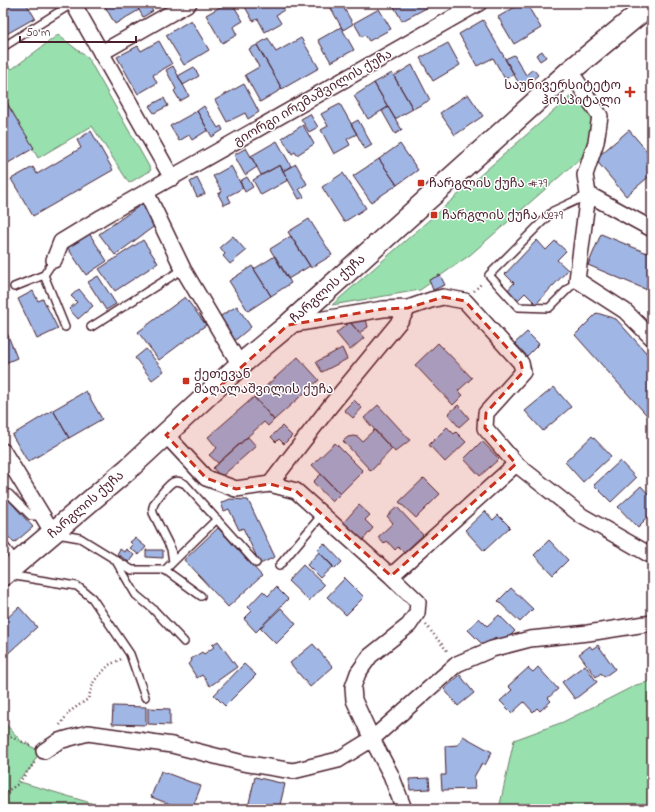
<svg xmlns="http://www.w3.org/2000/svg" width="655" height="812" font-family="'Indie Flower','Noto Sans Georgian',sans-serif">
<rect width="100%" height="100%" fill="#fff"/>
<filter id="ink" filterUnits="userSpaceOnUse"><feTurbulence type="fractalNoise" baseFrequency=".025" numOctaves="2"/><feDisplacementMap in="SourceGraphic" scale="8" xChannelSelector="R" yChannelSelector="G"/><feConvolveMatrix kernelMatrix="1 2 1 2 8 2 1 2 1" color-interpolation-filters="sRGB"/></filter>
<g filter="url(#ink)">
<!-- green -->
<path fill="#98e0ae" stroke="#71806c" d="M58,35l30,23 63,112 -22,13 -37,-57 -54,32 -35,-63v-35l9,9z
M573,94l18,22 -1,34 -120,105 -50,35 -88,15z
M652,681v128h-153l15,-69 49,-18 73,-37z
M3,721l19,21 18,9 -10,18 -13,12 94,28h-108z"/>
<!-- building -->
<path fill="#a0b6e4" stroke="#4a1f2b" d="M3,3h23l9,15 -32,18z
M103,3h32l4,7 -24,14z
M135,3h16l-2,3 4,5 -10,6z
M227,3h5l11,18 -10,6 4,8 -15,8 -16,-28z
M248,3h32l4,7 -8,5 5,8 -16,9 -7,-13 -5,2 -9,-16z
M328,3h13l12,21 -10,6z
M392,3h41l1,1 -32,17z
M522,3h4l15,25 -27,16 -16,-27z
M379,9l12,20 -22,12 -4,-6 -3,2 -8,-14z
M191,20l18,30 -25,15 -18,-30z
M483,20l31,54 -9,5 -12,-21 -16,8 -18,-32z
M341,27l13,23 -23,12 -13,-22z
M268,38l8,14 25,-14 18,30 -37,21 -25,-44z
M159,41l13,23 -19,11 4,8 -19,11 -21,-37 21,-11 3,5z
M448,43l12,22 -27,16 -13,-23z
M257,45l25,44 -22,13 -15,-27 14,-8 -10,-18z
M542,51l4,6 -6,4 -4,-6z
M514,55l12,20 7,-6 5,6 -16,14 -17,-30z
M412,65l18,35 -17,9 -19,-33z
M173,66l16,30 -9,5 -6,-10 2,-2 -10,-19z
M194,67l5,9 -16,9 -5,-9z
M392,73l21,36 -18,10 -21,-36z
M374,83l14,24 -20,12 -14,-23z
M244,84l15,28 -11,7 -3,-6 -18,9 -12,-22z
M468,94l15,22 -28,19 -15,-22z
M3,97l31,51 -31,18z
M164,98l4,8 -14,7 -5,-7z
M340,104l17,30 -10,5 3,6 -16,9 -13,-24 7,-4 -7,-12z
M204,106l14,22 3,-2 2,4 -11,7 -15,-26z
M388,107l14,23 -7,4 -13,-23z
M197,111l11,19 -16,10 -3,-5 -10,6 -9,-15z
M310,114l8,13 -9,5 -8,-13z
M358,120l14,25 -7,4 -14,-25z
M303,125l11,19 -17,11 -2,-3 -3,2 -10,-16z
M629,130l23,27v17l-26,22 -31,-37z
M91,131l22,39 -80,46 -22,-37 22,-12 4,7 44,-26 -4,-8z
M277,141l14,25 -8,5 -3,-6 -19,10 -10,-19z
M400,144l18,26 -21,15 -18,-26z
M246,148l11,19 -12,8 -11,-20z
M379,159l18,26 -26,17 -18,-26z
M296,164l11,20 -8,5 5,8 -5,2 -16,-28z
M280,165l8,15 -27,15 -8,-15z
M231,166l12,22 -15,8 3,6 -7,3 -6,-11 4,-2 -9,-16z
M343,173l23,35 -22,14 -22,-35z
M247,177l6,10 -8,5 -5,-11z
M197,178l8,16 -8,3 -7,-15z
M145,202l11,23 -41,30 -16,-21z
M309,219l23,36 -21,13 -23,-36z
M87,230l20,31 -21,14 -21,-31z
M601,234l51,21v37l-64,-27z
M233,236l13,15 -16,13 -7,-8 2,-2 -5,-7z
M291,236l19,30 -22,13 -18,-30z
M143,240l15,23 -43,28 -16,-22z
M537,240l9,10 9,-9 11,10 -9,9 11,10 -32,34 -11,-11 -8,8 -10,-10 7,-8 -9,-9z
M275,256l16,27 -20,13 -17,-27z
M252,266l19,30 -23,15 -19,-30z
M440,275l5,10 -12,5 -4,-10z
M98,276l18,28 -10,6 -18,-28z
M79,289l14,17 -15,13 -9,-10 8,-7 -6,-6z
M33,291l5,10 5,-2 15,30 -21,10 -19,-40z
M185,297l21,28 -47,35 -21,-28z
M237,306l14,21 -18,15 -14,-25z
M597,313l19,6 36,40v62l-77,-86z
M366,319l2,8 -9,6 -9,-11z
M350,322l14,16 -14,12 -14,-17z
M5,328l12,30 -14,6v-35z
M527,332l12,12 -12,12 -12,-13z
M438,343l34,35 -14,13 5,4 -10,10 -38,-40z
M342,348l5,11 -25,13 -6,-10z
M146,349l18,22 -12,9 -17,-22z
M298,357l21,23 -45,40 -20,-23z
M554,387l17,20 -28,24 -18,-20z
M86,391l16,28 -33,19 -16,-28z
M254,397l20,23 -6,6 -4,-4 -46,41 -9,-8 8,-7 -9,-11z
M354,400l8,8 -9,10 -9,-8z
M378,405l32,35 -15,12 -31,-34z
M458,405l11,13 -10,9 -11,-13z
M53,410l16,28 -41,24 -16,-27z
M282,426l10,10 -8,8 -5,-5 -3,3 -5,-5z
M447,427l7,7 2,-2 10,10 -21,20 -16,-17z
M374,430l18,19 -21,22 -28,-30 5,-4 5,-1 5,1 4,4z
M592,436l19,20 -28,26 -18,-20z
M248,437l8,9 -35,31 -8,-9z
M482,441l17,18 -19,17 -16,-17z
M335,443l28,28 -23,23 -28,-29z
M620,461l16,17 -25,24 -17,-17z
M321,474l19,20 -8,8 -19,-20z
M424,478l16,16 -24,24 -17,-16z
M641,486l11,12v14l-9,9 1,1 -6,6 -20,-21z
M7,498l26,29 -19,16 -11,-12v-29z
M230,499l18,1 27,57 -15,7 -17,-36 -4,2 -10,-21 -5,2 -3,-8z
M359,505l11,10 -5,5 8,8 -11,13 -19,-18z
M397,507l26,28 -19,18 -6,-6 -3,3 -8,-9 -3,3 -6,-7 15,-14 -6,-7z
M485,511l8,9 5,-5 12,12 -26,24 -19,-21z
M218,528l44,48 -34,31 -44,-47z
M135,538l11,9 -7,8 -9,-7 3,-3 -3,-3z
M549,540l19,20 -15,15 -19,-20z
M324,543l18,19 -7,7 -18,-19z
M120,549l4,3 2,-3 8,6 -5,7 -12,-8z
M146,550h17v8l-17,-1z
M319,552l14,14 -13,12 -13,-13z
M303,565l21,20 -15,16 -21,-20z
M345,578l19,19 -18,18 -19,-18z
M276,587l12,12 -32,33 -12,-13 8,-8 -4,-4 15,-16 5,5z
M511,588l22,21 -13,13 -22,-21z
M19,607l18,20 -34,31v-36z
M281,608l15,16 -20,20 -16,-16z
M499,615l16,16 -13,13 -6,-7 -11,10 -17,-17 11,-12 8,8z
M218,641l19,26 -27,19 -8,-11 -5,3 -9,-14 4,-3 -1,-2 11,-7 2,2 10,-7 -2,-2z
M313,644l20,23 -23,20 -20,-24z
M598,645l17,24 -11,8 -3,-4 -5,4 -17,-23 11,-8 2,3z
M244,664l12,11 -31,31 -11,-11z
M585,665l12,17 -22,17 -13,-17z
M538,667l20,22 -10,9 3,3 -11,10 -3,-3 -4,4 -9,-10 -12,11 -12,-12 12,-11 -4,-4 20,-18 5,4z
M460,675l14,18 -16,13 -14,-17z
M113,706l33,1v18l-34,-1z
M148,708l22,1v16l-22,-1z
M463,736l29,16 -7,13 -3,-2 -8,14 1,12 -33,1 -1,-15h5l-1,-29 13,-1z
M161,771l40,15 -9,23h-9l-32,-12z
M255,777l30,7 -6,25h-25l-6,-2z
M429,778l1,11 -20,1 -1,-11z"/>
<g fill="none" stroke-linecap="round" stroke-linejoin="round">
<defs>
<path id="lane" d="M3,47l70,-44
M54,260l-10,15 21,52
M577,280l-28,28 -31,-1 -29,-32 64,-64 35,-16
M14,287l30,-12
M91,327l92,-58
M3,495l2,-2 4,1 22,22h11
M57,534l23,4 52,32h33l36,26
M3,544l13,17
M116,561l20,34 17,14 31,33
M173,562l44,-43
M279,566l42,-50
M165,570l8,-8 -2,-13 -18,-36c0,-3 -1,-4 0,-6 1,-6 15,-22 20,-25 5,-2 8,0 12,2l71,79
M8,575l69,11 15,12 38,56 15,43"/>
<path id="street" d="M73,3l99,175
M101,53l88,-50
M570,71l30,45 -4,26 -11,33 3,19 64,35
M146,192l37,77 57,96
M588,194l-11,86 48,31 27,27
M54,260l7,-18 41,-25 377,-214
M288,325l95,-16 25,-1
M166,435l40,43 30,11 34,-5 26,7 95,85 27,26 -1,11 -8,12 -39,31 -12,17 -5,14 1,13 18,39 19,36 13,34
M3,451l50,82
M270,484l61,-79 69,-84 8,-13 23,-8 12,-3 22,4 56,62 2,9 -37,41 -1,15 31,36 66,52 70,40
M391,576l125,-112
M44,751l15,-10 29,-8 84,12 71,18 50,8 45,-11 34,-21 85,-75 35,-15 38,-10 58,-6 64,-10"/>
<path id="secondary" d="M3,575l125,-106 112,-104 48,-40 282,-254 82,-68"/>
</defs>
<!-- lane casing -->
<use href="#lane" stroke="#4a1f2b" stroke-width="10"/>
<!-- street casing -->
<use href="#street" stroke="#4a1f2b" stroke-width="18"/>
<!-- secondary casing -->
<use href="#secondary" stroke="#4a1f2b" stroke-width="24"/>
<!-- path -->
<path stroke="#4a1f2b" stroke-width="2.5" stroke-dasharray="1 3" stroke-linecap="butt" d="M474,291l8,-8
M426,625l22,27
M60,725l9,-13 19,-13 6,-18 15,-16 12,-6
M3,739l8,-2 19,8
M3,794l15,-10 17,-22"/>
<!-- lane -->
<use href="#lane" stroke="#fff" stroke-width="7"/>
<!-- street -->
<use href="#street" stroke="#fff" stroke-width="15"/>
<!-- secondary -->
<use href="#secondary" stroke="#fff" stroke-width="21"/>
</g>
</g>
<!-- marked area -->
<path fill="#c8321e" fill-opacity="0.2" stroke="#c8321e" stroke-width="3" stroke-dasharray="8 5" stroke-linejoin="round" d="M443,297l22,4 56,62 2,9 -37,41 -1,15 31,36 -125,112 -95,-85 -26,-7 -34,5 -30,-11 -40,-43 122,-110 95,-16 25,-1z"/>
<!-- markers -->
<g fill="#c8321e" stroke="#fff" stroke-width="1.5">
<path d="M628 86h4v4h4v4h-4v4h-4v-4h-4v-4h4z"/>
<rect x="417" y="179" width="8" height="8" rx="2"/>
<rect x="430" y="211" width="8" height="8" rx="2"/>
<rect x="182" y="377" width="8" height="8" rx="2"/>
</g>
<g text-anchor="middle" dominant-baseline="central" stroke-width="3" stroke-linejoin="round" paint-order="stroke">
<!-- poi labels -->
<g font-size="13" fill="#4a1f2b" stroke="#fff" text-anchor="start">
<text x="621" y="85" text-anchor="end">საუნივერსიტეტო<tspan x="621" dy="15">ჰოსპიტალი</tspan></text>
<text x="429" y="183">ჩარგლის ქუჩა #79</text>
<text x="442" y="215">ჩარგლის ქუჩა №79</text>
<text x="194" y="374">ქეთევან<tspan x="194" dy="15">მაღალაშვილის ქუჩა</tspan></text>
</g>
<!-- street labels -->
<g font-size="13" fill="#4a1f2b" stroke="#fff">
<text transform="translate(313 98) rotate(-30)">გიორგი ირემაშვილის ქუჩა</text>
<text transform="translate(328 289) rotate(-42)">ჩარგლის ქუჩა</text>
<text transform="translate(86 505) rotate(-41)">ჩარგლის ქუჩა</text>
</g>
</g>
<!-- margin -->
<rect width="655" height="812" fill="none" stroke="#fff" stroke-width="16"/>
<rect x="8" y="8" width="639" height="796" fill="none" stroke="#4a1f2b" stroke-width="1.5" filter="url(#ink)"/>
<!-- scale -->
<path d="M20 36v6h116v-6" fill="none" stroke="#4a1f2b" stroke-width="2"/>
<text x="26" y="36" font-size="12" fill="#4a1f2b" stroke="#ffffff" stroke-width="3" paint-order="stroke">50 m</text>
</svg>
